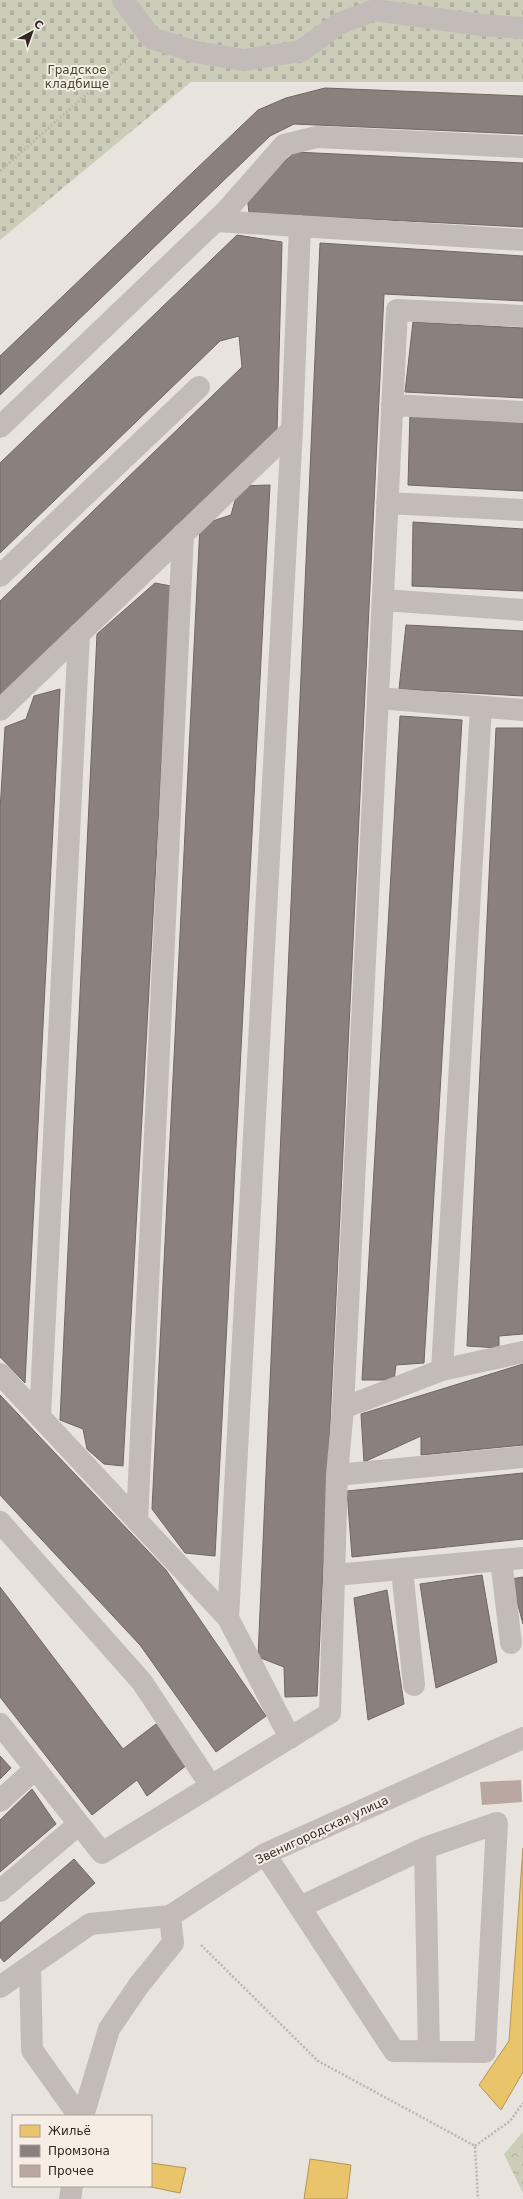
<svg xmlns="http://www.w3.org/2000/svg" width="523" height="2199" font-family="'DejaVu Sans',sans-serif">
<defs>
<pattern id="forest-crowns" width="20" height="18" patternUnits="userSpaceOnUse"><rect width="20" height="18" fill="#cbcdb9"/><path d="M2 6a3 3 0 1 1 6 0M12 15a3 3 0 1 1 6 0" fill="none" stroke="#afb09f"/></pattern>
<pattern id="cemetery-stones" width="16" height="16" patternUnits="userSpaceOnUse"><rect width="16" height="16" fill="#cbcdb9"/><path d="M2 7V4a2 2 0 0 1 4 0v3zM10 15v-3a2 2 0 0 1 4 0v3z" fill="#afb09f"/></pattern>
</defs>
<rect width="100%" height="100%" fill="#e9e3de"/>
<!-- forest -->
<path fill="url(#forest-crowns)" d="M523,2132v61l-19,-39z"/>
<!-- cemetery -->
<path fill="url(#cemetery-stones)" d="M0,0h523v82h-332l-191,158z"/>
<!-- homes -->
<path fill="#e9c46a" stroke="#b29656" d="M523,1848v224l-22,38 -22,-25 30,-44z
M310,2159l41,6 -4,34h-43z
M151,2163l35,5 -6,25 -34,-7h5z"/>
<!-- industry -->
<path fill="#8a817c" stroke="#706762" d="M325,88l198,8v38l-229,-10 -24,12 -270,259v-39l258,-246 28,-12z
M295,152l228,11v64l-274,-14 -2,-18z
M237,235l45,7 -5,190 -277,264v-95l242,-234 -3,-31 -19,5 -220,212v-90z
M320,243l203,13v45l-139,-7 -67,1402 -32,1 -1,-30 -26,-10z
M413,322l110,6v70l-118,-6z
M410,413l113,7v71l-115,-6z
M270,485l-55,1071 -30,-3 -33,-44 48,-984 31,-10 8,-29z
M413,522l110,7v62l-111,-5z
M155,583l16,3 -48,880 -19,-2 -17,-15 -4,-20 -23,-9 37,-786z
M406,625l117,6v65l-124,-7z
M60,689l-35,694 -25,-26v-546l5,-84 21,-8 8,-23z
M400,716l62,4 -38,643 -28,2 -2,15h-32z
M496,728h27v606l-24,2v12l-32,-2z
M523,1364v81l-102,10v-19l-57,26 -3,-48z
M0,1395l166,175 100,146 -50,36 -76,-107 -140,-150z
M523,1473v66l-171,18 -5,-66z
M482,1575l15,87 -61,26 -16,-104z
M523,1577v47l-12,-45z
M0,1587l123,162 33,-25 31,41 -40,31 -10,-16 -45,35 -92,-118z
M387,1590l17,114 -36,16 -14,-122z
M0,1756l11,12 -11,11z
M32,1789l24,35 -56,48v-52z
M74,1859l21,24 -91,79 -4,-5v-34z"/>
<!-- building -->
<path fill="#bba7a1" d="M521,1780l1,22 -40,3 -2,-23z"/>
<g fill="none" stroke-linecap="round" stroke-linejoin="round">
<!-- path -->
<path stroke="#bbb4b0" stroke-width="2.5" stroke-dasharray="2 2" stroke-linecap="butt" d="M0,171l130,-115
M201,1945l117,116 157,85 3,53
M475,2146l35,-25 13,-18"/>
<!-- minor -->
<path stroke="#c2bbb7" stroke-width="22" d="M123,0l28,38 45,14 48,8 57,-9 37,-27 37,-14 106,15 42,3
M217,221l306,19
M392,405l131,7
M0,427l225,-215 59,-67 33,-8 206,10
M387,503l136,7
M0,576l199,-189
M383,600l140,10
M378,698l145,12
M0,710l292,-280
M442,1370l39,-663
M0,1374l228,244
M343,1408l99,-38 81,-18
M40,1417l39,-783
M337,1475l186,-18
M137,1521l46,-987
M0,1522l142,160 69,104
M501,1560l10,83
M402,1570l12,115
M334,1575l189,-17
M0,1724l102,129 228,-140 7,-238 6,-67 54,-1098 126,6
M290,1738l-62,-120 64,-1188 8,-204
M0,1801l35,-32
M265,1854l129,197 91,1 12,-229 -72,25
M0,1891l79,-67
M300,1907l125,-59 4,203
M30,1966l2,84 47,66
M0,1987l90,-63 80,-8 95,-62 258,-116
M83,2116l26,-87 30,-44 34,-42 -3,-27
M70,2199l2,-13"/>
</g>
<g text-anchor="middle" dominant-baseline="central" stroke-width="4" stroke-linejoin="round" paint-order="stroke">
<!-- park labels -->
<g font-size="12" fill="#434d2d" stroke="#f6ede5">
<text x="77" y="70">Градское<tspan x="77" dy="14">кладбище</tspan></text>
</g>
<!-- street labels -->
<g font-size="12" fill="#322926" stroke="#f6ede5">
<text transform="translate(322 1830) rotate(-25)">Звенигородская улица</text>
</g>
</g>
<!-- legend -->
<rect x="12" y="2115" width="140" height="72" fill="#f6ede5" stroke="#a89f99"/>
<rect x="20" y="2125" width="20" height="12" fill="#e9c46a" stroke="#a89f99"/>
<text x="48" y="2135" font-size="12" fill="#322926">Жильё</text>
<rect x="20" y="2145" width="20" height="12" fill="#8a817c" stroke="#a89f99"/>
<text x="48" y="2155" font-size="12" fill="#322926">Промзона</text>
<rect x="20" y="2165" width="20" height="12" fill="#bba7a1" stroke="#a89f99"/>
<text x="48" y="2175" font-size="12" fill="#322926">Прочее</text>
<!-- north arrow -->
<g transform="translate(32 32) rotate(41)" stroke="#f6ede5" stroke-width="3" paint-order="stroke">
<path d="M0-3L7 15L0 10L-7 15Z" fill="#322926"/>
<text y="-6" font-size="11" font-weight="bold" text-anchor="middle" fill="#322926">С</text>
</g>
</svg>
